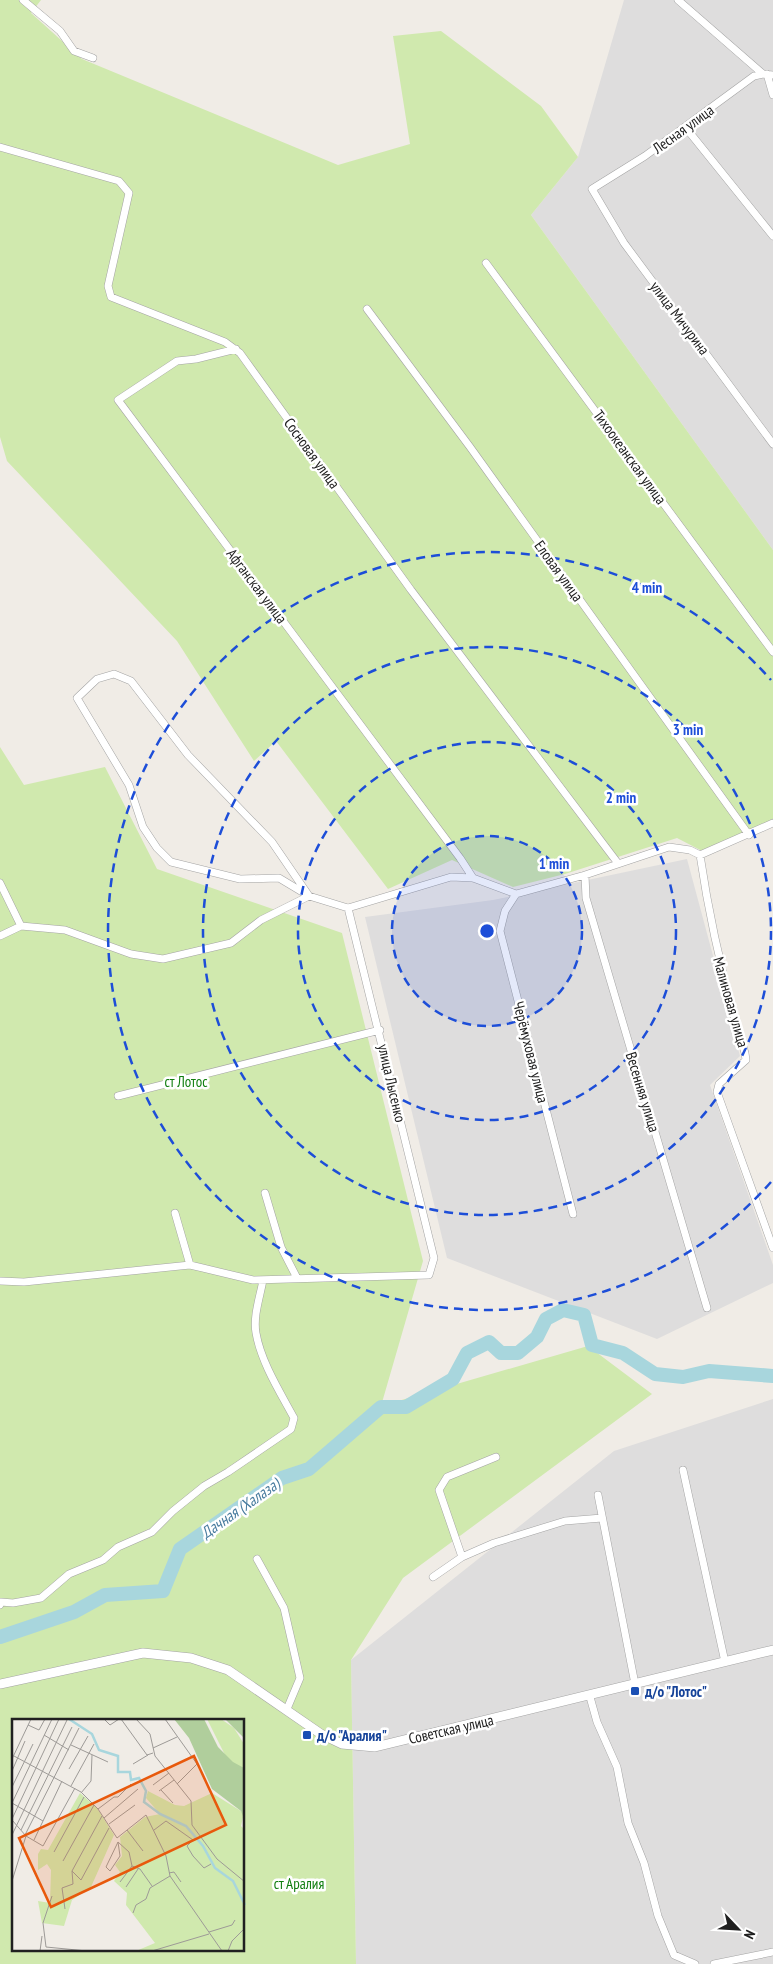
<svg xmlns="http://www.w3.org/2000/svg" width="773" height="1964" font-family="'PT Sans Narrow',sans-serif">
<rect width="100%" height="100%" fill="#f0ece6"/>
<!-- residential -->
<path fill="#dedddd" d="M624,0h149v550l-242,-335 47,-58z
M687,859l53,197 -30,29 63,180v18l-116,56 -210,-81 -82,-341 128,-17z
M773,1399v565h-417l-5,-304 263,-209z"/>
<!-- grass -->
<path fill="#d0e9ae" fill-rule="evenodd" d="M0,0h41l-10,13 51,46 256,106 72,-21 -17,-108 48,-5 100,75 37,51 -47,58 242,335v271l-67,32 -29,-15 -112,36 -52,13 -61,-27 -64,29 -112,-148 -22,20 -77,-120 -170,-180 -7,-24z
M0,747l24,38 81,-18 52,102 185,64 81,328 -42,145 207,-60 64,48 -249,184 -52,82 5,304h-356zM14,1720h230v230h-230z"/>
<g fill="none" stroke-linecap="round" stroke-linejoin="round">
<!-- river -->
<path stroke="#a8d6dd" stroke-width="14" d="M0,1637l74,-25 31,-17 58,-4 17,-42 102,-71 27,-9 72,-62h25l47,-28 14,-26 22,-11 12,11h17l19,-16 9,-18 17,-9 21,5 8,30 31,8 32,21 28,3 26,-6 64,5"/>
<defs>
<path id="minor" d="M23,0l37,31 14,20 19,7
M678,0l85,74
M767,74l6,21
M773,75l-10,-1 -9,2 -109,80 -53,33 32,54 149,201
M686,128l87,108
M0,147l119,34 10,12 -21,93 3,11 114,45 15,11 171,237 206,272
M486,263l287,389
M367,309l103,138 279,388
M236,349l-40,10 -19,2 -59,39 342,458 13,20
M114,674l17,7 57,74 84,87 37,54 -30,-18 -39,1 -69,-17 -14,-14 -14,-21 -14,-42 -52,-87 20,-19z
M700,855c10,68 25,133 45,198l1,7 -27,24 -2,8 56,156
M585,875l1,23 121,410
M0,883l21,43
M516,894l-11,17 -5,20 73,283
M0,936l21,-10 44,4 66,24 32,5 68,-16 30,-23 48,-24 39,12
M118,1096l262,-66
M265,1193l16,54 16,31
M175,1213l15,52
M0,1281l24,1 166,-17 63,15 176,-5 5,-17 -86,-350 103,-31 22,1 43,16 69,-19 84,-28 21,3 10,5 73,-32
M683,1470l42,192
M598,1495l37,189
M462,1557l-23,-67 8,-13 49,-20
M257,1559l27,49 16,70 -13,31
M433,1577l29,-20 32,-14 71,-22 37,-3
M0,1605l1,-3 12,1 28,-5 28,-24 34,-14 15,-13 34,-15 21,-21 31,-25 24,-14 63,-43 3,-11c-14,-26 -33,-56 -38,-85 -3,-17 4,-36 7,-53
M590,1697l7,25 20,45 11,56 16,40 14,53 16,39 21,9
M714,1964l59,-12"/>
<path id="tertiary" d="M0,1684l143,-31 48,5 37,12 93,64 21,10 33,3 398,-97"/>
</defs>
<!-- minor casing -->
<use href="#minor" stroke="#a4a4a4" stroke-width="8"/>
<!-- tertiary casing -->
<use href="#tertiary" stroke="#a4a4a4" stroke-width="10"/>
<!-- minor -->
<use href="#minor" stroke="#fff" stroke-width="7"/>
<!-- tertiary -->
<use href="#tertiary" stroke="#fff" stroke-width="9"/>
</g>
<!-- distance rings -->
<circle cx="487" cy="931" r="95" fill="#1d4ed8" fill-opacity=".12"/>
<g fill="none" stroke="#1d4ed8" stroke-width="2.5" stroke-dasharray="9 6">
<circle cx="487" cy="931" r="95"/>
<circle cx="487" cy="931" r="189"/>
<circle cx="487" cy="931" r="284"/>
<path d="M771 1182A379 379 0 1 1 771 680"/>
</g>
<!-- markers -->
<g fill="#1a4fb4" stroke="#fff" stroke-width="2">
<rect x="630" y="1686" width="10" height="10" rx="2.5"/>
<rect x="302" y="1730" width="10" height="10" rx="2.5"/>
</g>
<g text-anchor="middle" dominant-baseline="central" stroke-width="5" stroke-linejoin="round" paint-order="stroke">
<!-- street labels -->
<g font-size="15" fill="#202020" stroke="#fff">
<text transform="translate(683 129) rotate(-36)">Лесная улица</text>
<text transform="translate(680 318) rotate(53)">улица Мичурина</text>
<text transform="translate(312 453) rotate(54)">Сосновая улица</text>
<text transform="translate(630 457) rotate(54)">Тихоокеанская улица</text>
<text transform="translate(559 571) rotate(54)">Еловая улица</text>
<text transform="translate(257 586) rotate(53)">Афганская улица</text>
<text transform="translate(731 1002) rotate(74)">Малиновая улица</text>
<text transform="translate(531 1052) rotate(76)">Черёмуховая улица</text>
<text transform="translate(392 1083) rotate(77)">улица Лысенко</text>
<text transform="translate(643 1092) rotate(73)">Весенняя улица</text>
<text transform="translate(451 1729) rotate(-13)">Советская улица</text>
</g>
<!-- park labels -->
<g font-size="15" fill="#0f7d0e" stroke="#fff">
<text x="186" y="1081">ст Лотос</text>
<text x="299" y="1883">ст Аралия</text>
</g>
<!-- transit labels -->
<g font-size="15" font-weight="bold" fill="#164399" stroke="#fff" text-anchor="start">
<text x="645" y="1691">д/о "Лотос"</text>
<text x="317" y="1735">д/о "Аралия"</text>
</g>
<!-- water labels -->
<g font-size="16" font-style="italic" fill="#477b9e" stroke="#fff">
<text transform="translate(240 1508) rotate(-35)">Дачная (Халаза)</text>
</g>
</g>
<!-- overview -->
<g transform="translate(12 1719)">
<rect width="232" height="232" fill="#f0ece6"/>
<path d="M195,0h14l13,9 10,16v25l-16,-8zM136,72l27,14 9,1 28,-13 32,20 -3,13 4,4 -1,121h-108l19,-8 -29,-38 1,-12 -13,-12 6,-9 -5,-7 7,-9 -2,-19 25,-20 15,-3 -14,-16zM68,74l17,15 17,27 -23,52 -19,13 -8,26 -22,-3 -4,-22 12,2 1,-33 -4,-6 -9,6v-16l3,-5 7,1z" fill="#d0e9ae"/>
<path d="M162,0h30l14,28 15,15 11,6v51l-3,-8 -29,-22 -23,-51zM213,0h19v20v-1z" fill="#b0ce9c"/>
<path fill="none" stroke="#a8d6dd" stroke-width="2.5" d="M57,0l23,15 7,16 19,6v16h12l1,8 8,-2 7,13 -2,11 16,12 26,12 17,20 12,22 18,13 12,24"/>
<path fill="none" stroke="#9d9a97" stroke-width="1" d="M92,0l6,6 9,-6M109,0l26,36 6,-2M124,0l14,15 5,22 36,45 1,24 25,34 28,23M153,0l32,45 -20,20M16,6l11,5 6,-11M32,16l25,15M59,26l37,17M141,29l24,-11M2,37l67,36 17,17 19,29 29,-23 20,41 4,20 52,75M0,40l19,-40M121,45l15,-9M57,50l19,-33M0,52l13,-30M141,66l16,-12M59,67l23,-42M0,68l21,-43M149,71l12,13M147,72l15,-11M69,74l10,-12 1,-26M0,84l40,-84M0,84l31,18M86,90l16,-12h4l13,-13M92,99l34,-29M0,100l47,-100M0,101l14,16 17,10 32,-58M97,105l26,-19M9,111l51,-103M115,111l16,21M142,111l12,-9 27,19 8,-3M0,116l55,-115M13,116l54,-107M22,121l28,-59M181,121l-6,6 6,10 11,12 7,-4M106,123l2,14 -10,15 -4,-4zM106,123l11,10 3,14 8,3 12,17M42,133l30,-55M51,142l31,-56M60,152l9,9 28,-52M157,154l5,-1 7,10M0,162l14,-45M108,163l12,-16M114,168l12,-18M40,177l-9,27 3,24 41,4M53,190l-3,-21 11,-4 -1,-13 30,-55M121,194l3,-8 10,-6 4,-11 20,-12M197,213l23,-7 3,-5M28,232l2,-15M140,232l57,-17M216,232l4,-10 13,-13"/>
<path fill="#e8590c" fill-opacity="0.15" stroke="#e8590c" stroke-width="2.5" d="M182,37l32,69 -175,82 -32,-69z"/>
<rect width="232" height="232" fill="none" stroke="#202020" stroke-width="2.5"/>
</g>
<circle cx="487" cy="931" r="8" fill="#1d4ed8" stroke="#fff" stroke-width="2.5"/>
<g font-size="15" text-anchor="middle" font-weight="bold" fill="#1d4ed8" stroke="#fff" stroke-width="5" stroke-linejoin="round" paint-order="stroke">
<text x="647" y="593">4 min</text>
<text x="688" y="735">3 min</text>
<text x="621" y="803">2 min</text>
<text x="554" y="869">1 min</text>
</g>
<!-- north arrow -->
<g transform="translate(738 1929) rotate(115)" stroke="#ffffff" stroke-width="4" paint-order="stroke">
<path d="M0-4L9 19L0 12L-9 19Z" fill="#202020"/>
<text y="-8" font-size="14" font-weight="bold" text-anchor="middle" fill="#202020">N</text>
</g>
</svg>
